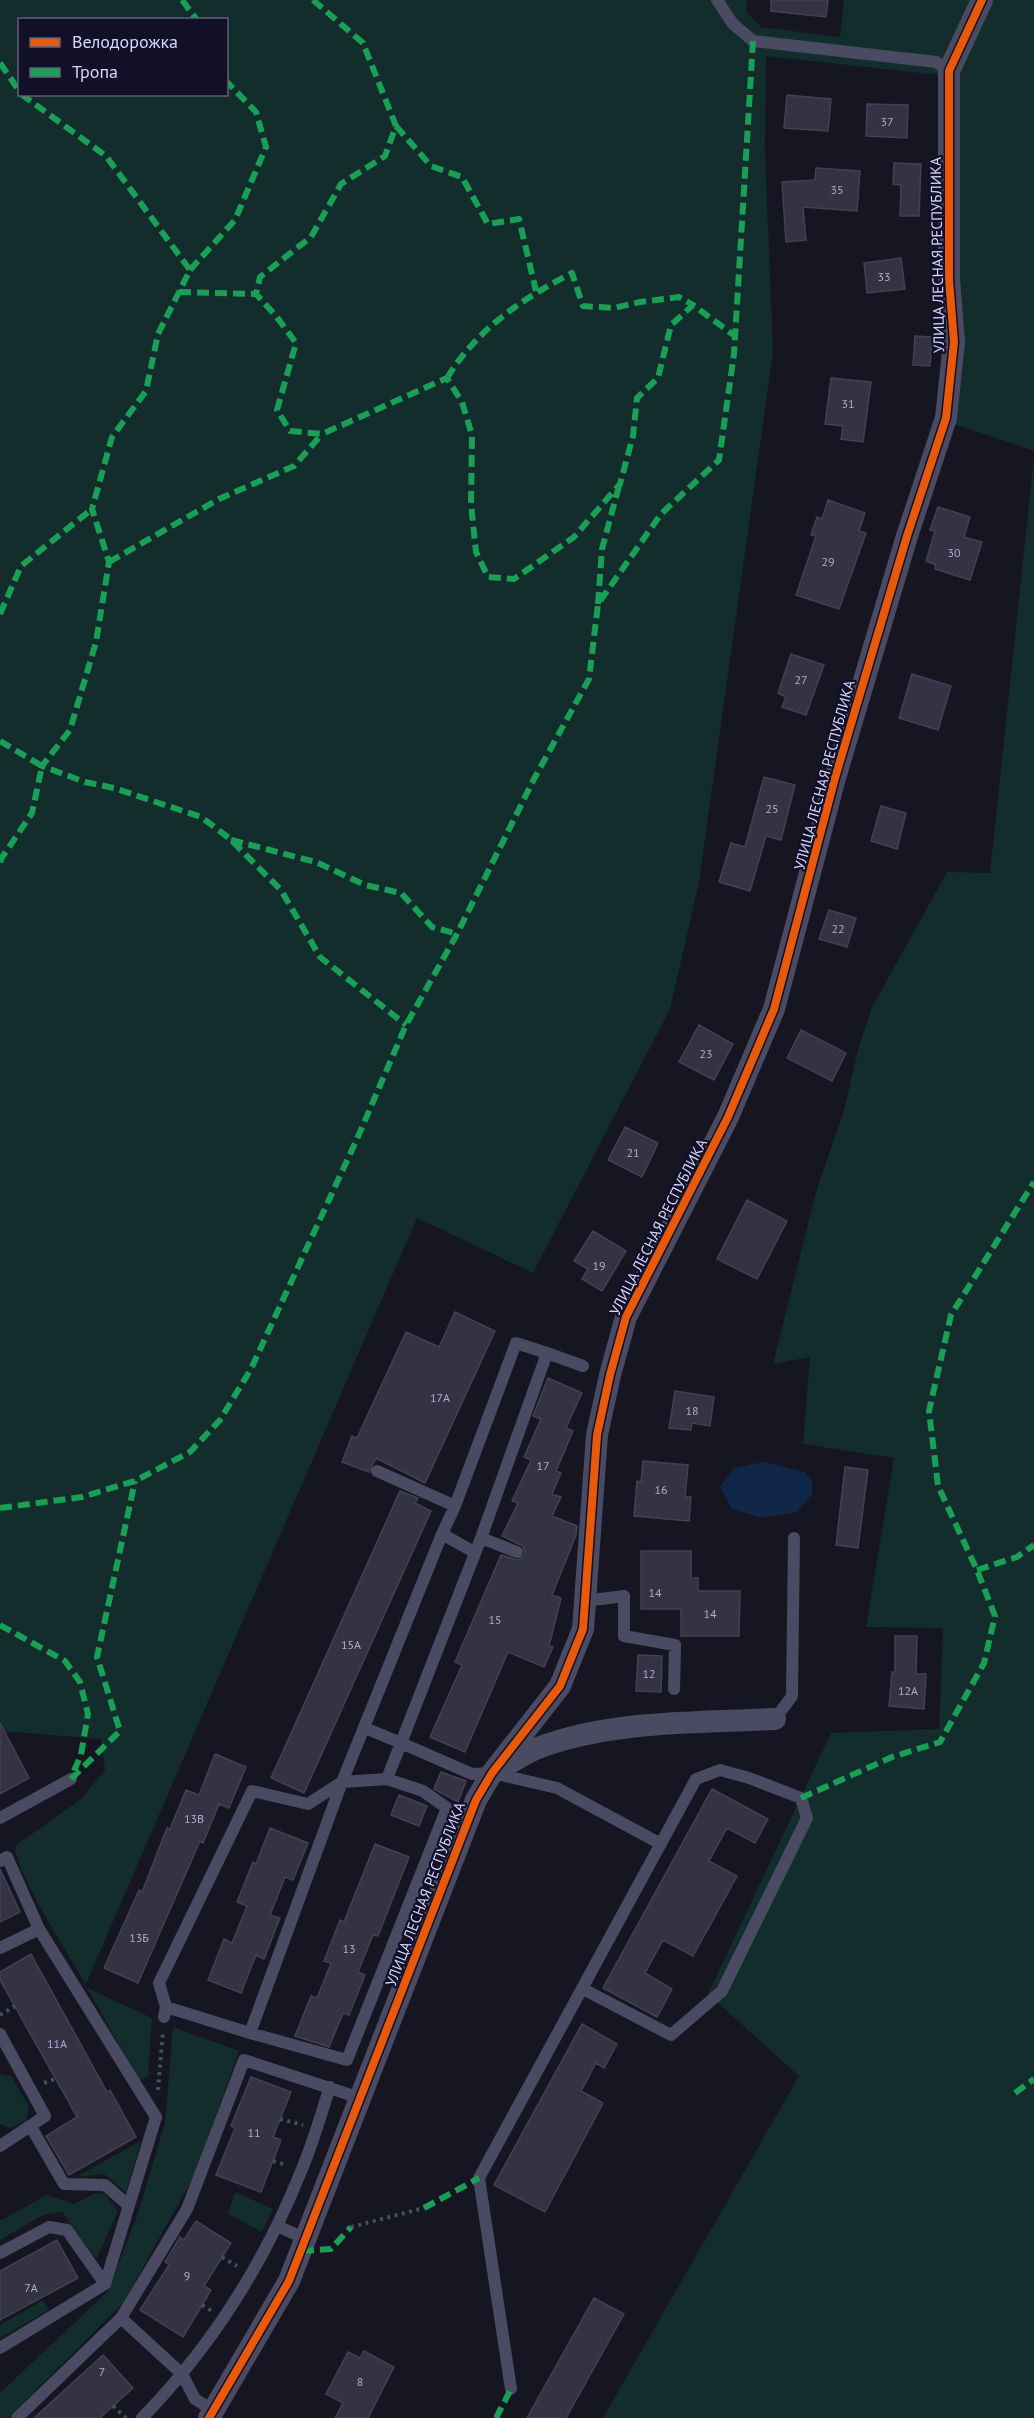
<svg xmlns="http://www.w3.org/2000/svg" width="1034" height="2418" font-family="'PT Sans',sans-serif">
<rect width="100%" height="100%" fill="#161522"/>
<!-- green -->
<path fill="#132c2c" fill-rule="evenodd" d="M0,0h747l-1,12 15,15 79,10 4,-37h190v451l-80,-27 -15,-349 -173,-19 -1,94 8,202 -74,530 -29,127 -137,264 -116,-55 -331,766c-17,-29 -70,-110 -71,-138l66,-47 24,-29 -4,-31 -101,-8zM20,20h206v74h-206z
M1034,457v1961h-431l196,-342 -91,-82 123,-261 108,-4 4,-101 -77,-1 28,-169 -91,-14 7,-87 -37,7 43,-172 28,-82 15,-64 13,-39 75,-135 43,1z
M87,1988l65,30 -4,58 -9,4z
M173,2027l66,24 -44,123 -71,128 -116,116h-8v-25l108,-102 30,-78 27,-90z
M0,2074l11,2 18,30 -3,15 -16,7 -10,-4z
M141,2141l-15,52 -22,-19 -28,3z
M235,2192l38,17 -11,23 -34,-18z
M95,2193l10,1 13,17 -21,47 -8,-3 -26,-43 -20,3 -43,25v-19l47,-26 27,9z
M43,2300l6,10 -49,28v-13z"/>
<!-- water -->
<path fill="#102747" d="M763,1462l42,10 7,10v13l-15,17 -35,6 -30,-9 -12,-22 14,-19z"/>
<!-- building -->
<path fill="#343344" stroke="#434055" stroke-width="1.5" d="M771,0h57l-2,17 -55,-6z
M787,95l44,4 -3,32 -44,-3z
M867,104l41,1 -1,33 -41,-2z
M894,163l27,1 -2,52h-19l1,-31 -8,-1z
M816,168l44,3 -3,40 -54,-4 3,33 -20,2 -4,-60 33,-2z
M901,258l4,31 -38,4 -3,-30z
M915,336l17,1 -2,29 -17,-1z
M831,378l40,4 -8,60 -22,-3 2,-13 -18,-2z
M828,500l37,13 -6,18 7,2 -27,76 -43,-14 20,-59 -5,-1 6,-18 5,2z
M938,507l32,10 -6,20 18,5 -12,38 -35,-11 1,-4 -10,-4 9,-30 -5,-1z
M791,654l33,11 -18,50 -24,-8 4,-10 -8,-4z
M912,674l39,12 -13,44 -39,-12z
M764,777l31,8 -14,55 -15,-4 -16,55 -31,-9 12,-39 14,4z
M881,806l25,7 -9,36 -26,-8z
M829,910l27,8 -9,29 -28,-8z
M699,1025l34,19 -19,36 -35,-18z
M801,1030l45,23 -14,28 -45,-23z
M625,1127l33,16 -16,34 -34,-17z
M747,1200l40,21 -30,58 -40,-20z
M593,1231l33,20 -24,40 -20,-12 6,-10 -14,-8z
M455,1312l40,19 -70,152 -49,-25 -7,14 -27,-10 10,-26 5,2 49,-106 33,15z
M548,1378l34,15 -16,35 7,3 -17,40 5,2 -9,21 9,3 -9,19 25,10 -1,9 -24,60 9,3 -12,48 4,1 -9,20 -36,-15 -43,100 -35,-15 32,-72 -7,-3 46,-107 17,5 7,-6 -2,-8 -21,-10 16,-33 -6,-2 19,-41 -7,-3 17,-38 -8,-3z
M675,1391l39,6 -4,29 -18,-3 -1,7 -22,-2z
M643,1461l45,4 -3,32h6l-2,24 -55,-5 3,-35 4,1z
M845,1467l23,3 -10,78 -22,-3z
M400,1491l18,7 -3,5 16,8 -127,282 -33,-15z
M641,1551h50v27h7v13h42l-1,45h-58v-27h-40z
M895,1636h22l-1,38h10l-2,35 -35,-3 3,-34h3z
M638,1655l24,1 -1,36 -25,-1z
M0,1723l29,55 -29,16z
M215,1754l31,13 -17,41 -10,-4 -16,39 -3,-2 -62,142 -34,-15 35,-78 3,2 25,-64 3,1 16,-39 13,5z
M441,1772l25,9 -8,21 -24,-13z
M712,1789l56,30 -13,24 -28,-15 -18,33 28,15 -44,80 -30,-16 -18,33 27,16 -15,28 -54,-29z
M399,1795l28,11 -8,20 -28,-11z
M270,1828l38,15 -15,37 -8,-3 -15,38 10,3 -16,41 -8,-4 -15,38 -33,-13 16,-41 8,4 15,-37 -10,-4 16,-40 3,2z
M375,1844l34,13 -31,79 -5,-1 -15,37 7,3 -16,40 -6,-2 -14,34 -34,-11 16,-40 6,2 14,-35 -7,-2 16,-41 4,2z
M0,1869l20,43 -20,10z
M31,1954l76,138 3,-2 26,47 -67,38 -23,-39 31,-19 -77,-137v-8z
M582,2024l35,20 -13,24 -8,-5 -15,28 22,12 -58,109 -51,-27z
M251,2077l40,15 -18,45 8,3 -20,52 -45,-17 19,-47 -4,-2z
M196,2221l35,22 -27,43 7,4 -28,47 -43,-27 29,-45 -4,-3 15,-25 4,3z
M57,2240l21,38 -78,42v-49z
M594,2298l30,16 -58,104h-39z
M364,2351l30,16 -26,51h-33l8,-15 -17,-9 22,-42 12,6z
M103,2355l30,33 -20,18 -13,12h-66z"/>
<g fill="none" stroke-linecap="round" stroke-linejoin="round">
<!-- path -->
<path stroke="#44515e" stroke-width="4" stroke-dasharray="3 4.5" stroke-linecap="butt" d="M0,2015l15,-9
M44,2083l11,-4
M158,2090l5,-59
M280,2119l23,6
M273,2161l14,4
M351,2227l73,-19
M222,2257l15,9
M202,2305l10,6
M113,2406l13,12"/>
<!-- service -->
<path stroke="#4a4b62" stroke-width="12" d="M717,0l16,24 20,17 183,21 13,9
M547,1353l36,13
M377,1471l78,35
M442,1534l32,18
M481,1538l36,14
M585,1601l39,-5v40l51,9 -1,44
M775,1719l17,-23 2,-158
M0,1818l71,-39
M0,1861l7,-4 32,72
M0,1948l39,-19 117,188 -51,167 -105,64
M166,2007l-7,-24 93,-192 56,13 34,-22 45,-3
M164,2017l2,-10 84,26 97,27 100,-252 -24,-17 -36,-12 14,-36 71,31 20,-1 65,15 104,56
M250,2033l92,-251 100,-248 13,-28 61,-163 31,10 -66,185 -80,205 -36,-15
M0,2034l45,82 -45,30
M31,2127l33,57 41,1 23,20
M277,2226l29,13
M0,2253l49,-26 18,3 38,54
M121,2318l61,56 13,25 19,12
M511,2389l-32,-211 217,-399 24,-9 29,8 52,20 6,20 -85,173 -51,44 -88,-46
M17,2418l104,-100 66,-109 57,-149 116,38
M142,2418c69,-71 123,-156 160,-249 11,-26 19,-55 28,-82"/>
<!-- minor -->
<path stroke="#4a4b62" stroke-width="22" d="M501,1768c12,-6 24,-15 37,-20 72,-28 161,-25 237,-29
M209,2418l80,-137 187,-481 16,-27 68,-87 23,-57 14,-194 13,-60 16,-58 102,-200 46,-108 61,-231 72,-242 39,-118 8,-76 -5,-63v-208l33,-71"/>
<!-- quiet -->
<path stroke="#1a9f57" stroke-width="6" stroke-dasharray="12 6" stroke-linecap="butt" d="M182,0l15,20
M313,0l50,43 33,83 -11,30 -44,28 -30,53 -51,40 -4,17 20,22 20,27 -19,67 13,21 32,3 125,-56 15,24 10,33 -1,69 5,48 12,25 26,2 60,-42 46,-53 13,-48 4,-38 21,-20 13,-53 22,-20 42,31
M0,63l20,29
M21,94l85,62 84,114 -32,64 -12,57 -34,46 -20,72 17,53 -13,80 -26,88 -28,36 43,16 29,6 87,29 28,21 52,52 39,67 86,68
M396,126l35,40 31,11 26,47 31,-5 17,72
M190,270l45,-50 31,-73 -10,-35 -30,-31
M179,292l77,2
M447,378c30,-49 75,-79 125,-105l11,33 31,2 26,-6 39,-5 14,8
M109,562l110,-63 75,-33 28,-32
M598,604l4,-55 17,-63
M0,614l21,-48 71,-57
M0,741l42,25 -10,47 -31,46 -1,7
M231,840l85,22 49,23 36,8 31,34 25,7
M0,1508l82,-11 53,-16 55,-29 30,-32 31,-51 106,-230 49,-114 51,-91 77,-155 55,-100 9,-75 63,-90 58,-54 15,-106 19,-313
M977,1570l40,-13 17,-12
M0,1625l65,36 15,21 8,32 -7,41 -8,18
M71,1779l49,-48 -23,-74 38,-176
M801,1798l91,-41 48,-15 44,-79 11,-47 -18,-46 -39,-84 -9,-75 22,-96 83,-133
M1015,2093l19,-14
M424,2208l55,-30
M302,2251l29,-2 20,-22
M496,2418l15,-29"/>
<defs>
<path id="cycleway" d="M209,2418l80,-137 187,-481 16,-27 68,-87 23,-57 14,-194 13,-60 16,-58 102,-200 46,-108 61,-231 72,-242 39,-118 8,-76 -5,-63v-208l33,-71"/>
</defs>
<!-- cycleway casing -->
<use href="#cycleway" stroke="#121027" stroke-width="11"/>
<!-- cycleway -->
<use href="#cycleway" stroke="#e8590c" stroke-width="8"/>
</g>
<g text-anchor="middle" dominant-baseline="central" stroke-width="4.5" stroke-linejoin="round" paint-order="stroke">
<!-- number labels -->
<g font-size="12" fill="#afadd0">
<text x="887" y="121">37</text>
<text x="837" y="189">35</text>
<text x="884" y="276">33</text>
<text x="848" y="403">31</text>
<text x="954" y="552">30</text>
<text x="828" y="561">29</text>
<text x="801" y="679">27</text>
<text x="772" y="808">25</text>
<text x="838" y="928">22</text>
<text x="706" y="1053">23</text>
<text x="633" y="1152">21</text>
<text x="599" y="1265">19</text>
<text x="440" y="1397">17А</text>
<text x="692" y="1410">18</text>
<text x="543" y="1465">17</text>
<text x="661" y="1489">16</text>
<text x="655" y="1592">14</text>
<text x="710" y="1613">14</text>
<text x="495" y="1619">15</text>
<text x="351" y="1644">15А</text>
<text x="649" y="1673">12</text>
<text x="908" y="1690">12А</text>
<text x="194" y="1818">13В</text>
<text x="139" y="1937">13Б</text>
<text x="349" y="1948">13</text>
<text x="57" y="2043">11А</text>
<text x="254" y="2132">11</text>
<text x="187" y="2275">9</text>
<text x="31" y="2287">7А</text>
<text x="102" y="2371">7</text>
<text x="360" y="2381">8</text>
</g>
<!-- street labels -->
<g font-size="15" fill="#d8d6ff" stroke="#121027">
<text transform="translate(937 255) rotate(-91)">УЛИЦА ЛЕСНАЯ РЕСПУБЛИКА</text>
<text transform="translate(824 775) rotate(-75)">УЛИЦА ЛЕСНАЯ РЕСПУБЛИКА</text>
<text transform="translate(658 1227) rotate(-63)">УЛИЦА ЛЕСНАЯ РЕСПУБЛИКА</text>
<text transform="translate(425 1894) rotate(-69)">УЛИЦА ЛЕСНАЯ РЕСПУБЛИКА</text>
</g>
</g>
<!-- legend -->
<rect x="18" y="18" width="210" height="78" fill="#121027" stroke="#615f7d" stroke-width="1.5"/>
<rect x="30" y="38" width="30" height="9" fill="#e8590c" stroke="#615f7d" stroke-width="1.5"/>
<text x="72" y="48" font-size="18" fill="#d8d6ff">Велодорожка</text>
<rect x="30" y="68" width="30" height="9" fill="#1a9f57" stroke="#615f7d" stroke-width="1.5"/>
<text x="72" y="78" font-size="18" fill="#d8d6ff">Тропа</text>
</svg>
